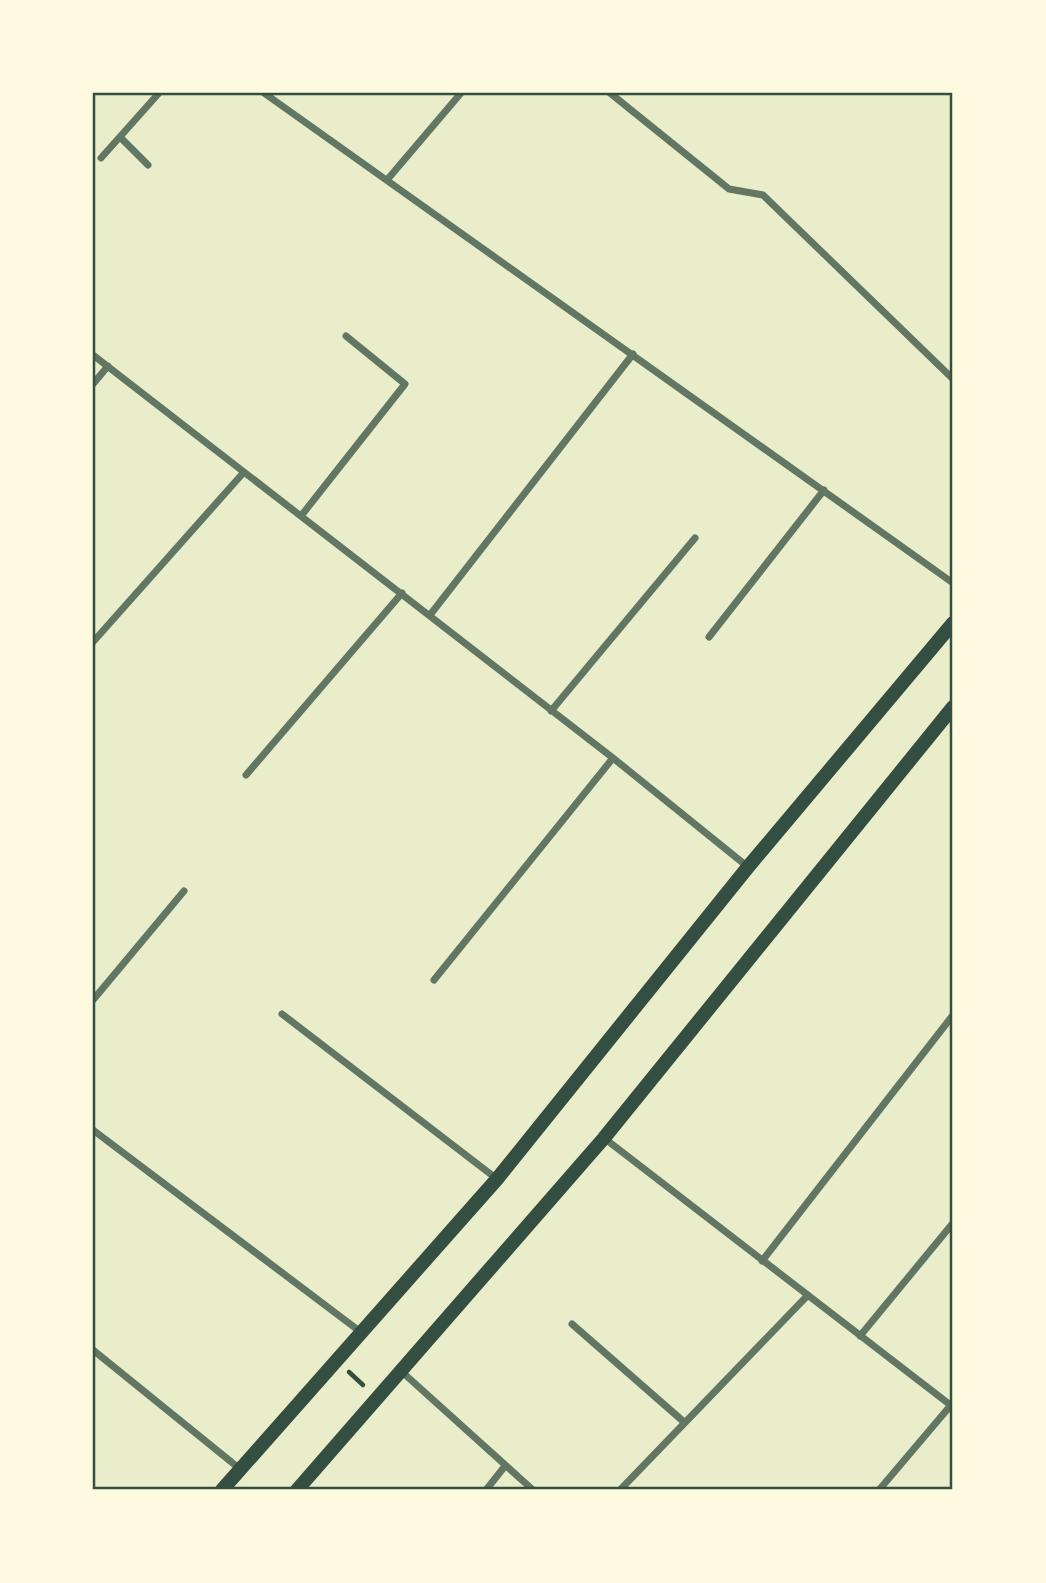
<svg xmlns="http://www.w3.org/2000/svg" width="1046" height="1583" font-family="'PT Sans',sans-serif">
<rect width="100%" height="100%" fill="#e9edc9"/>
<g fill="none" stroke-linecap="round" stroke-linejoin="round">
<!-- path -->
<path stroke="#344e41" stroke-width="4.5" d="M349,1372l14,13"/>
<!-- minor -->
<path stroke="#617663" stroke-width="7" d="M264,93l689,490
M610,93l119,96 34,6 190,184
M121,138l27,27
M101,158l58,-65
M387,180l74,-87
M93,355l520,403 135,109
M93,384l15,-18
M301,516l104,-132 -59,-48
M430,615l203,-261
M709,637l115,-147
M93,642l151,-170
M551,711l144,-173
M246,775l156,-182
M434,980l179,-222
M93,1000l91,-109
M282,1014l215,165
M93,1130l269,203
M604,1138l349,269
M762,1261l191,-246
M572,1324l112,98
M860,1336l93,-113
M93,1350l147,119
M401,1371l132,119
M486,1490l19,-24
M620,1490l188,-195
M879,1490l72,-85"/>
<!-- secondary -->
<path stroke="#344e41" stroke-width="14" d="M222,1490l275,-311 251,-312 205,-244
M297,1490l307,-352 349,-431"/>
</g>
<!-- border -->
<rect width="1046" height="1583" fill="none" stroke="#fefae0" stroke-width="189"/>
<rect x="94" y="94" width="857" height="1394" fill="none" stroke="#344e41" stroke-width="2.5"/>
</svg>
